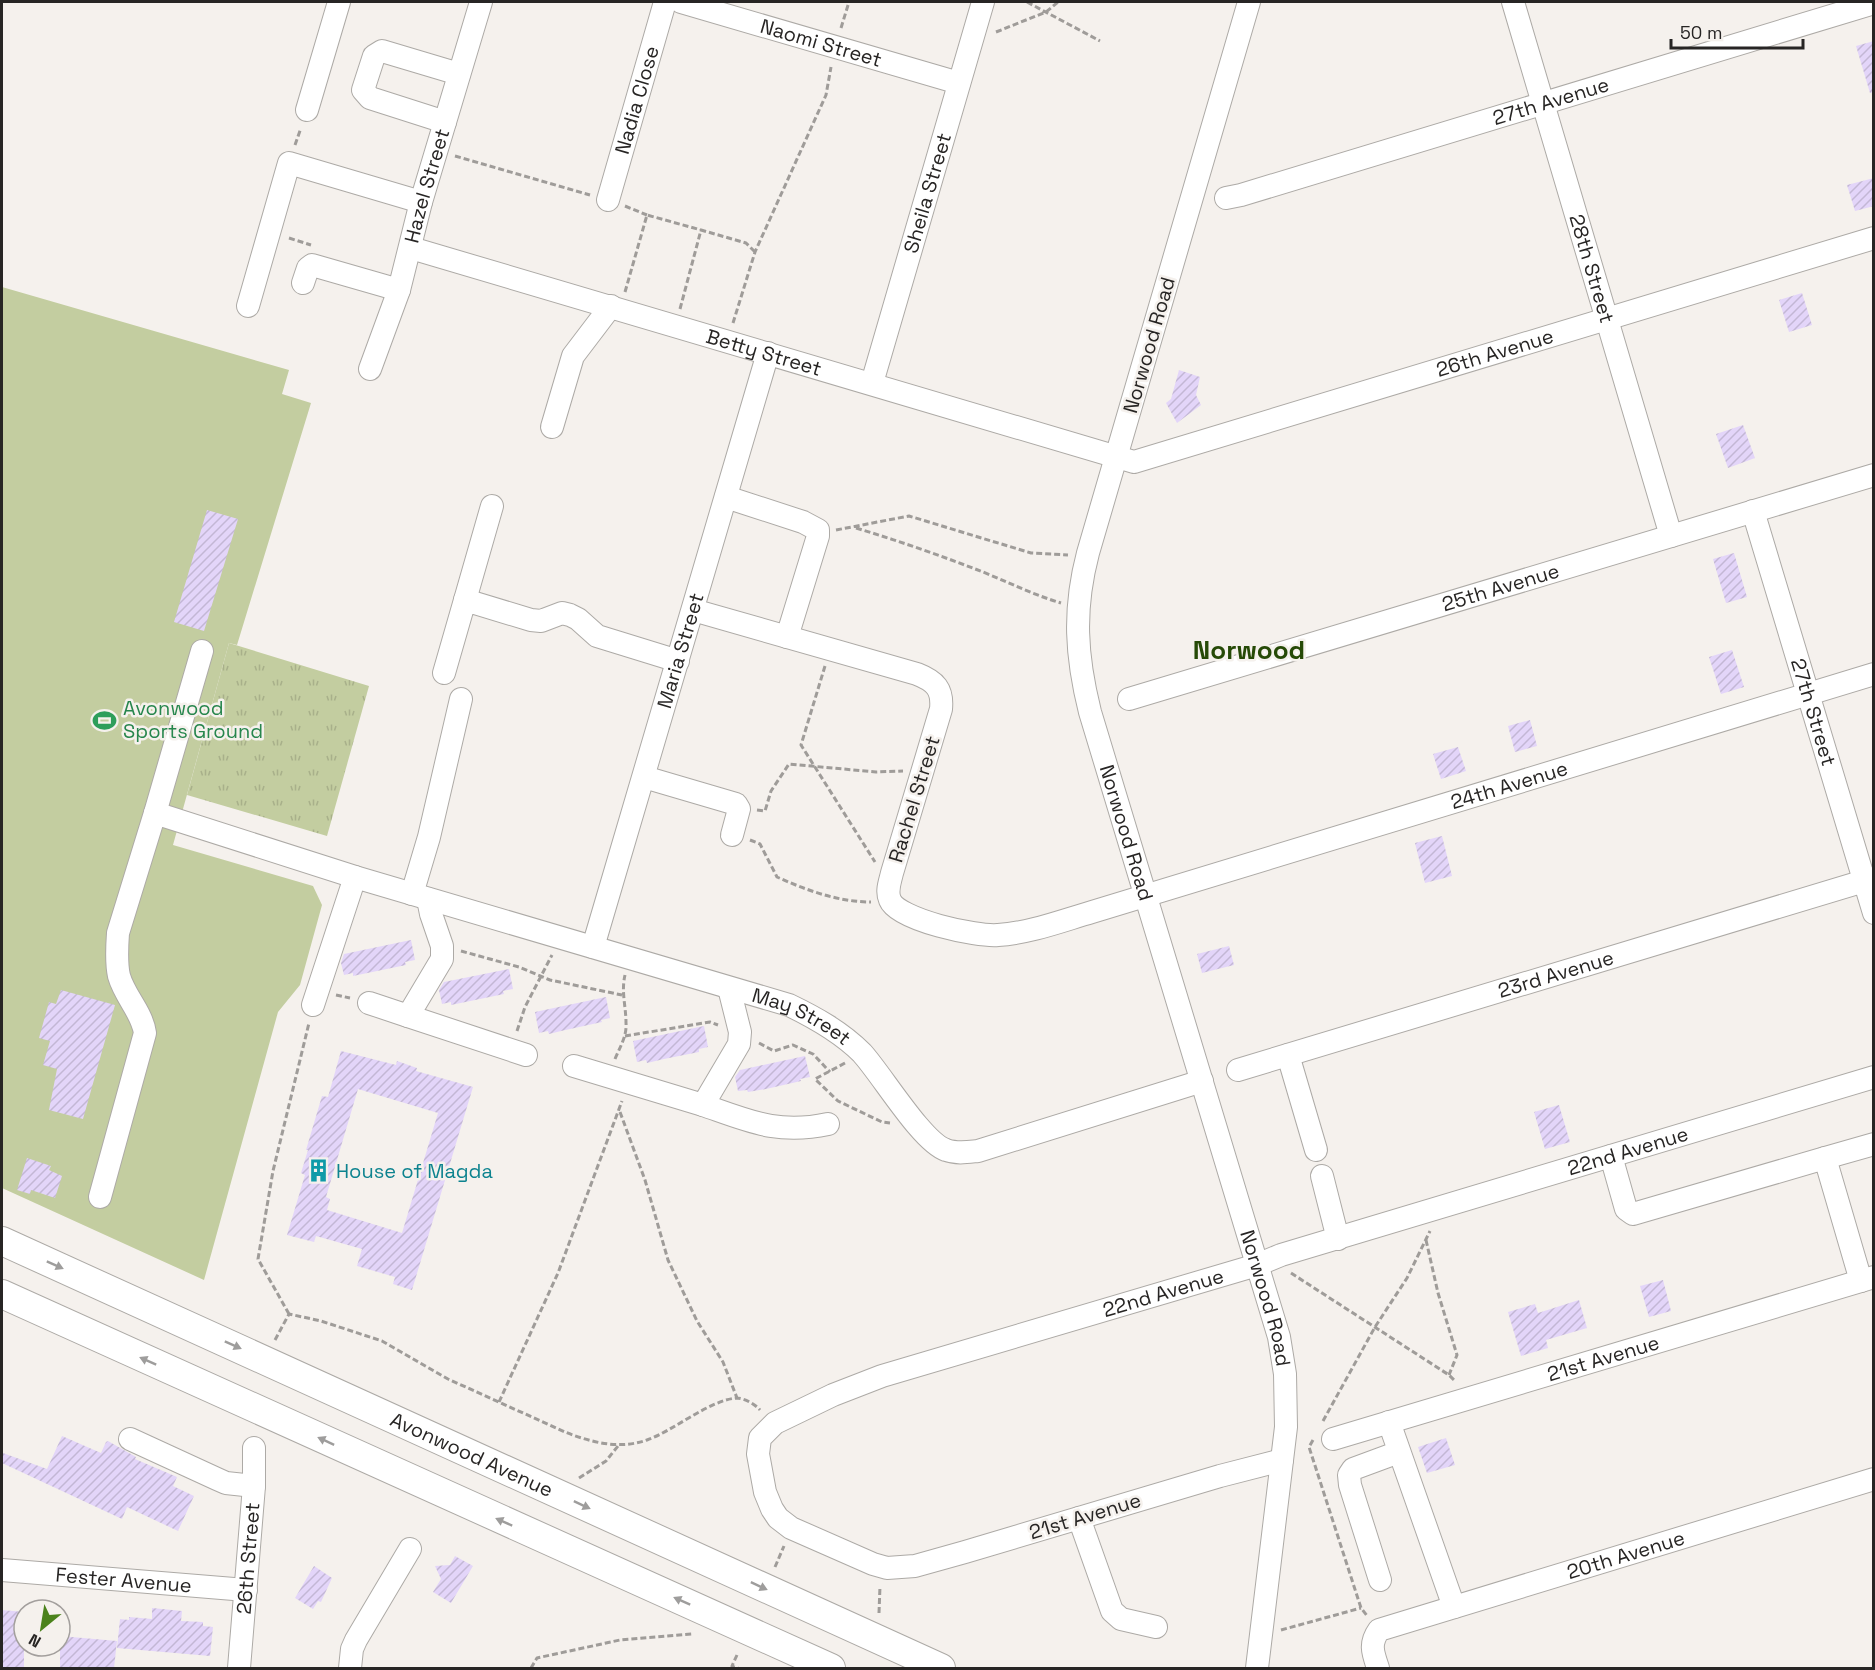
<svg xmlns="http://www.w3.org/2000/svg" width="1875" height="1670" font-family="'Space Grotesk',sans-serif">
<defs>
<pattern id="grass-tufts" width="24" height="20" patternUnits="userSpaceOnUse" patternTransform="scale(1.5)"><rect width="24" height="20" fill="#c3cda0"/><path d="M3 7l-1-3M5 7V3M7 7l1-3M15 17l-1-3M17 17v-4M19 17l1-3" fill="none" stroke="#a8b08a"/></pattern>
<pattern id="building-hatch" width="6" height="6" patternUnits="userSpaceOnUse" patternTransform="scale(1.5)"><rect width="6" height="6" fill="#e3d5f9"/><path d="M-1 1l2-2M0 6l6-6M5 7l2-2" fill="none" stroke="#c3b7d5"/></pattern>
</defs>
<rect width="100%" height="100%" fill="#f5f1ed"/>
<!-- grass -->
<path fill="url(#grass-tufts)" d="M229,643l140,43 -42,150 -140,-41z"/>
<!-- pitch -->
<path fill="#c3cda0" d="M2,287l287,83 -7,24 29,9 -74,242 -8,-2 -56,202 140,41 9,19 -22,80 -22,27 -74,268 -202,-92z"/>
<!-- building -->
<path fill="url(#building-hatch)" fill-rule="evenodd" d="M1874,41v51l-4,1 -14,-47z
M1874,178v28l-19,5 -8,-26z
M1802,293l10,32 -23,7 -10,-32z
M1179,370l21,7 -4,18 5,10 -24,18 -11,-20 5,-4z
M1743,425l12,33 -27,10 -12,-34z
M207,510l31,9 -34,112 -30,-9z
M1734,553l13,44 -21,6 -13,-44z
M1732,650l12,37 -23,7 -12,-37z
M1530,720l7,26 -22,6 -7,-26z
M1458,747l8,24 -25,8 -8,-25z
M1442,836l10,40 -27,7 -10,-40z
M411,940l4,20 -10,2 1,3 -53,11v-3l-9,2 -3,-12 3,-9z
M1229,946l5,19 -32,8 -5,-19z
M509,969l4,20 -10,2 1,3 -53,11v-3l-9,2 -3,-14 5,-8z
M61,990l54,15 -32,114 -34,-9 8,-41 -14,-4 7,-24 -11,-3 10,-36 7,2z
M606,997l4,21 -9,2 1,2 -41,9 -12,3 -1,-3 -9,2 -4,-21z
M704,1026l4,21 -9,2v3l-35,7 -17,4 -1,-3 -9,2 -4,-21z
M341,1051l55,14 1,-4 20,7 -1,3 57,16 -61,203 -19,-6 2,-7 -38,-11 5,-17 -46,-13 -2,6 -27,-7 18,-60 -4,-2 7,-23h-2l16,-54 6,1zM358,1089l80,24 -36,120 -75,-23 3,-11 -4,-2z
M805,1056l5,21 -10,2 1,2 -35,8 -18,3 -1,-2 -9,1 -3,-14 5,-7z
M1559,1105l11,37 -25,7 -11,-37z
M27,1158l24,8 -2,4 13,6 -7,22 -24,-8 -1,4 -13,-4z
M1663,1280l8,31 -22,6 -9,-31z
M1579,1300l8,28 -41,12 2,8 -27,8 -13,-44 27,-8 3,9z
M62,1436l39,17 5,-11 2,-1 28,16 -1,2 42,18 -4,9 21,10 -16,35 -51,-24 -5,12 -120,-56 1,-10 44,16z
M1446,1438l9,27 -28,8 -9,-26z
M455,1556l18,10 -22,37 -18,-11 8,-13 -6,-13 15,-1z
M314,1566l18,12 -11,24 -3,-1 -5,8 -18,-11z
M152,1608l30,3 -1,10 22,1v4l10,1 -3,29 -93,-8 3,-29 9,1v-3l23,2z
M2,1610l22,2v56h-22z
M60,1636l57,5 -3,27h-54z"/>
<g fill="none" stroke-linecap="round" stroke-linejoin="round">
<defs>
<g id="minor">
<path id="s1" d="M681,2l278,81"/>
<path id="s2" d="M1249,2l-161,551c-15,57 -12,103 2,159l189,625 6,37 1,53 -29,241"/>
<path id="s3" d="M1513,2l158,534"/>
<path d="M307,110l32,-108"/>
<path d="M445,122l-75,-24 -7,-8 11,-34 8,-5 77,23"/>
<path id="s4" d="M1226,198l15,-3 633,-192"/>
<path id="s5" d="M608,200l57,-198"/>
<path id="s6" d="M411,248l723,214 740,-224"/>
<path d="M303,283l5,-15 4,-3 87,25"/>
<path d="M248,306l41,-143 132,39"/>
<path id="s7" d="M370,369l29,-79 22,-88 60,-200"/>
<path id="s8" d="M872,383l111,-381"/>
<path d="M552,427l21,-71 38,-50"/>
<path d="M726,497l77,25 15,8v6l-31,101"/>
<path id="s9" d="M1753,511l121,402"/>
<path d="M465,600l27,-94"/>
<path id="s10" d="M693,610l224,64c18,7 26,15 24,35l-49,164c-2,9 -6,18 -2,27 8,20 87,37 108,35 32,-2 63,-14 94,-23l782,-238"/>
<path d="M444,673l21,-73 66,20 10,1 21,-8 8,2 8,4 19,17 81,25"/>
<path id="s11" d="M1129,699l745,-224"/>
<path d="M644,777l92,27 3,5 -7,26"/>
<path d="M155,813l47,-162"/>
<path d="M412,894l17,-57 32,-138"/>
<path d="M428,899l3,15 11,32v13l-34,57 118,39"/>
<path id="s12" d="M593,947l175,-594"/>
<path d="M369,1003l39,13"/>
<path d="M313,1005l42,-128"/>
<path d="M1288,1055l28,95"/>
<path d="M574,1066l129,39 36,-61 1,-12 -11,-44"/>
<path id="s13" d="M1238,1070l636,-192"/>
<path d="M703,1105c46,16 75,30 125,19"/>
<path d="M1611,1156l15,53 7,5 192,-56 36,123"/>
<path d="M1825,1158l49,-14"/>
<path d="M1322,1176l16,63"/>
<path id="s14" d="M100,1197l45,-164c-3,-21 -20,-36 -26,-57 -3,-13 -2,-29 -1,-43l37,-120 200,64 434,128c27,13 52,27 73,48 20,22 60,89 84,97 11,4 22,2 32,1l224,-70"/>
<path d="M1389,1422l65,185"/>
<path d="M130,1439l87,40 9,4 28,3"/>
<path id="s15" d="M1333,1439l541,-162"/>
<path id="s16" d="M1282,1460l-62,16 -255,76 -50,14 -28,2 -14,-4 -82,-36 -13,-10 -6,-9 -7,-17 -7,-38 2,-16 15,-15 58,-28 49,-19 375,-111 24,-10 593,-178"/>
<path d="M1079,1518l33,93 9,8 35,8"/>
<path id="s17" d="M2,1570l244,20"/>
<path d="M1380,1580l-30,-95 -1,-10 4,-6 46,-17"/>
<path id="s18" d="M239,1668l15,-182v-38"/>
<path d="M350,1668l2,-19 4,-9 54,-91"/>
<path id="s19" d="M1378,1668c-5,-15 -9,-24 1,-38l495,-151"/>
</g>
<g id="major">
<path id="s20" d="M2,1241l939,427"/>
<path d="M2,1294l829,374"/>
</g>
</defs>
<!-- minor casing -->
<use href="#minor" stroke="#adaaa6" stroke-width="24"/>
<!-- major casing -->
<use href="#major" stroke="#adaaa6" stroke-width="30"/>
<!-- path -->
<path stroke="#9f9c99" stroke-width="3" stroke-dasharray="6 3" stroke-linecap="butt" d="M1027,2l73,39
M841,28l8,-26
M996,32l50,-20 12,-10
M295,145l6,-17
M455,156l135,39
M625,206l22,9
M289,238l22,7
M625,292l22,-77 54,15
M680,309l21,-79 45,13 9,9
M733,323l22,-71 71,-157 5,-28
M856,528c43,13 86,28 127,44 27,11 51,23 78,31
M836,530l73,-14 122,37 37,2
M825,666l-24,79 74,117
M757,810l8,1 6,-20 18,-27 87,8 27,-1
M750,840l10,4 17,33c29,13 61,25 94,25
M461,951l58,16 31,13 72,15
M336,995l14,3
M517,1031l8,-24 27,-52
M625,1036l85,-14 8,3
M759,1043l15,8 19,-6 20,9 17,18
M615,1059c5,-12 12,-23 11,-36 0,-17 -5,-31 -1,-48
M845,1063l-30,16 23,22 44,21 8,1
M620,1112l25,68 23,80 29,61 26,41 14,36
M1426,1240l12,53 19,62 -8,20
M1291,1273l158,102 6,6
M289,1314l-31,-55 15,-88 36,-148
M275,1340l14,-26 32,7 61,20 66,38 117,53c25,10 54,18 82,8 26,-9 61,-39 89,-42 8,0 19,6 24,12
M499,1402l59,-129 64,-172
M1323,1421l52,-94 32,-49 23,-47
M1313,1440l-4,7 52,161 7,9
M579,1478l27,-17 12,-15
M775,1567l9,-21
M879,1613l1,-27
M1281,1630l80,-22
M737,1655l-5,11 6,2
M531,1668l6,-10 83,-18 72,-6"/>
<!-- minor -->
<use href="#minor" stroke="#fff" stroke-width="22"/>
<!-- major -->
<use href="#major" stroke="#fff" stroke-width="28"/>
</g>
<!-- one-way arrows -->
<defs><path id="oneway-solid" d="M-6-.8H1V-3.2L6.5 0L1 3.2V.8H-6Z" transform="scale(1.5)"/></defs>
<g fill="#9e9d9c">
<use href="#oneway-solid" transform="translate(55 1265) rotate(24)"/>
<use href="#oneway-solid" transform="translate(233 1345) rotate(24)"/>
<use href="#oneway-solid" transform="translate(148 1361) rotate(-156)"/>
<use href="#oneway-solid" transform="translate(326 1441) rotate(-155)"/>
<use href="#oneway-solid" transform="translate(582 1505) rotate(25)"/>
<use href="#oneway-solid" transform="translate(504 1522) rotate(-156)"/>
<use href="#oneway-solid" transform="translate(759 1586) rotate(25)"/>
<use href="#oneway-solid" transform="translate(682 1601) rotate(-156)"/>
</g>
<!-- icons -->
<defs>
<symbol id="stadium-bare" viewBox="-9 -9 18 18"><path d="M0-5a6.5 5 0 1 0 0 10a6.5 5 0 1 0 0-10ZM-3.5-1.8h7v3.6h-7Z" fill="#2e9e5b" stroke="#f5f1ed" stroke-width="2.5" paint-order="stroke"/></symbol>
<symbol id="building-bare" viewBox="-9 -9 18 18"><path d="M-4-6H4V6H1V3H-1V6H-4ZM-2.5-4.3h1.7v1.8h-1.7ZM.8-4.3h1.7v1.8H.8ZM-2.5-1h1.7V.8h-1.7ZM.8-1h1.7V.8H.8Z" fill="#0f9aa8" stroke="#f5f1ed" stroke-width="2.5" paint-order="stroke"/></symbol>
</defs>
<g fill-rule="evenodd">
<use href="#stadium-bare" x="88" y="704" width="33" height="33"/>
<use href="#building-bare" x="302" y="1154" width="33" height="33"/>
</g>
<g text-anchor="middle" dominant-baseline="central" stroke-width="5" stroke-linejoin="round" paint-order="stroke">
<!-- street labels -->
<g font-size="20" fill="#272524" stroke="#f5f1ed">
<text stroke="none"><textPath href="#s1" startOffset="146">Naomi Street</textPath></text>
<text stroke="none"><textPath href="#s5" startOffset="104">Nadia Close</textPath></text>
<text stroke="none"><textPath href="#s4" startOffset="339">27th Avenue</textPath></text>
<text stroke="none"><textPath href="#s7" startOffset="192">Hazel Street</textPath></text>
<text stroke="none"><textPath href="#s8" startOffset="198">Sheila Street</textPath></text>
<text stroke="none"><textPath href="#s3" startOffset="278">28th Street</textPath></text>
<text transform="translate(1149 345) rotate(-74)">Norwood Road</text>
<text stroke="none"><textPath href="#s6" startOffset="368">Betty Street</textPath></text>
<text stroke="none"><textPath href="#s6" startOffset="1131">26th Avenue</textPath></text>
<text stroke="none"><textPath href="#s11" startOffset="388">25th Avenue</textPath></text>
<text stroke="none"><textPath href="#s12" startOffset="309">Maria Street</textPath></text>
<text stroke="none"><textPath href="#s9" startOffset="210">27th Street</textPath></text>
<text stroke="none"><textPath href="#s10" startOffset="1128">24th Avenue</textPath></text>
<text transform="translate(914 799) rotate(-73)">Rachel Street</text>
<text stroke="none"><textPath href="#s2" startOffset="861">Norwood Road</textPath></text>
<text stroke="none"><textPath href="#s13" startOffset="332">23rd Avenue</textPath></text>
<text stroke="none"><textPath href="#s14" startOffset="1080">May Street</textPath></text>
<text stroke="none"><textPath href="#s16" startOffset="1532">22nd Avenue</textPath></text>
<text stroke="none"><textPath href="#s16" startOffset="1046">22nd Avenue</textPath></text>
<text stroke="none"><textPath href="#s2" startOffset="1347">Norwood Road</textPath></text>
<text stroke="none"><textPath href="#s15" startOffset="282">21st Avenue</textPath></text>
<text stroke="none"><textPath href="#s20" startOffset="516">Avonwood Avenue</textPath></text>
<text transform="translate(1085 1516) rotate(-17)">21st Avenue</text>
<text stroke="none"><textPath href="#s19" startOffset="298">20th Avenue</textPath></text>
<text stroke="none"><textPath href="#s18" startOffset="110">26th Street</textPath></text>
<text stroke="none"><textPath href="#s17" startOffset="122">Fester Avenue</textPath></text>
</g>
<!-- leisure labels -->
<g font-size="20" fill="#27864d" stroke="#f5f1ed" text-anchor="start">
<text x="123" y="708">Avonwood<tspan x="123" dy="23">Sports Ground</tspan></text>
</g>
<!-- culture labels -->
<g font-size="20" fill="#0d838f" stroke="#f5f1ed" text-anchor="start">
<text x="336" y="1171">House of Magda</text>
</g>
<!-- district labels -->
<g font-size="26" font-weight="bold" fill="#264a07" stroke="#f5f1ed">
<text x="1249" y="650">Norwood</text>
</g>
</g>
<!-- border -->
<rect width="1875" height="1670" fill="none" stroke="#272524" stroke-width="6"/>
<!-- north arrow -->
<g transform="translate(42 1628) rotate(210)"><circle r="28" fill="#f5f1ed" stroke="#a39f9d" stroke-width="1.5"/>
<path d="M0-4.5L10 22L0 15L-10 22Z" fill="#4b821c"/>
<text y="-9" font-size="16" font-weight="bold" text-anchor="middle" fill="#272524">N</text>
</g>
<!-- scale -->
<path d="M1671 39v9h132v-9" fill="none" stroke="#272524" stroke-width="3"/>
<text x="1680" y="39" font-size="18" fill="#272524" stroke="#f5f1ed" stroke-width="4.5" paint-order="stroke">50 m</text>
</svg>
